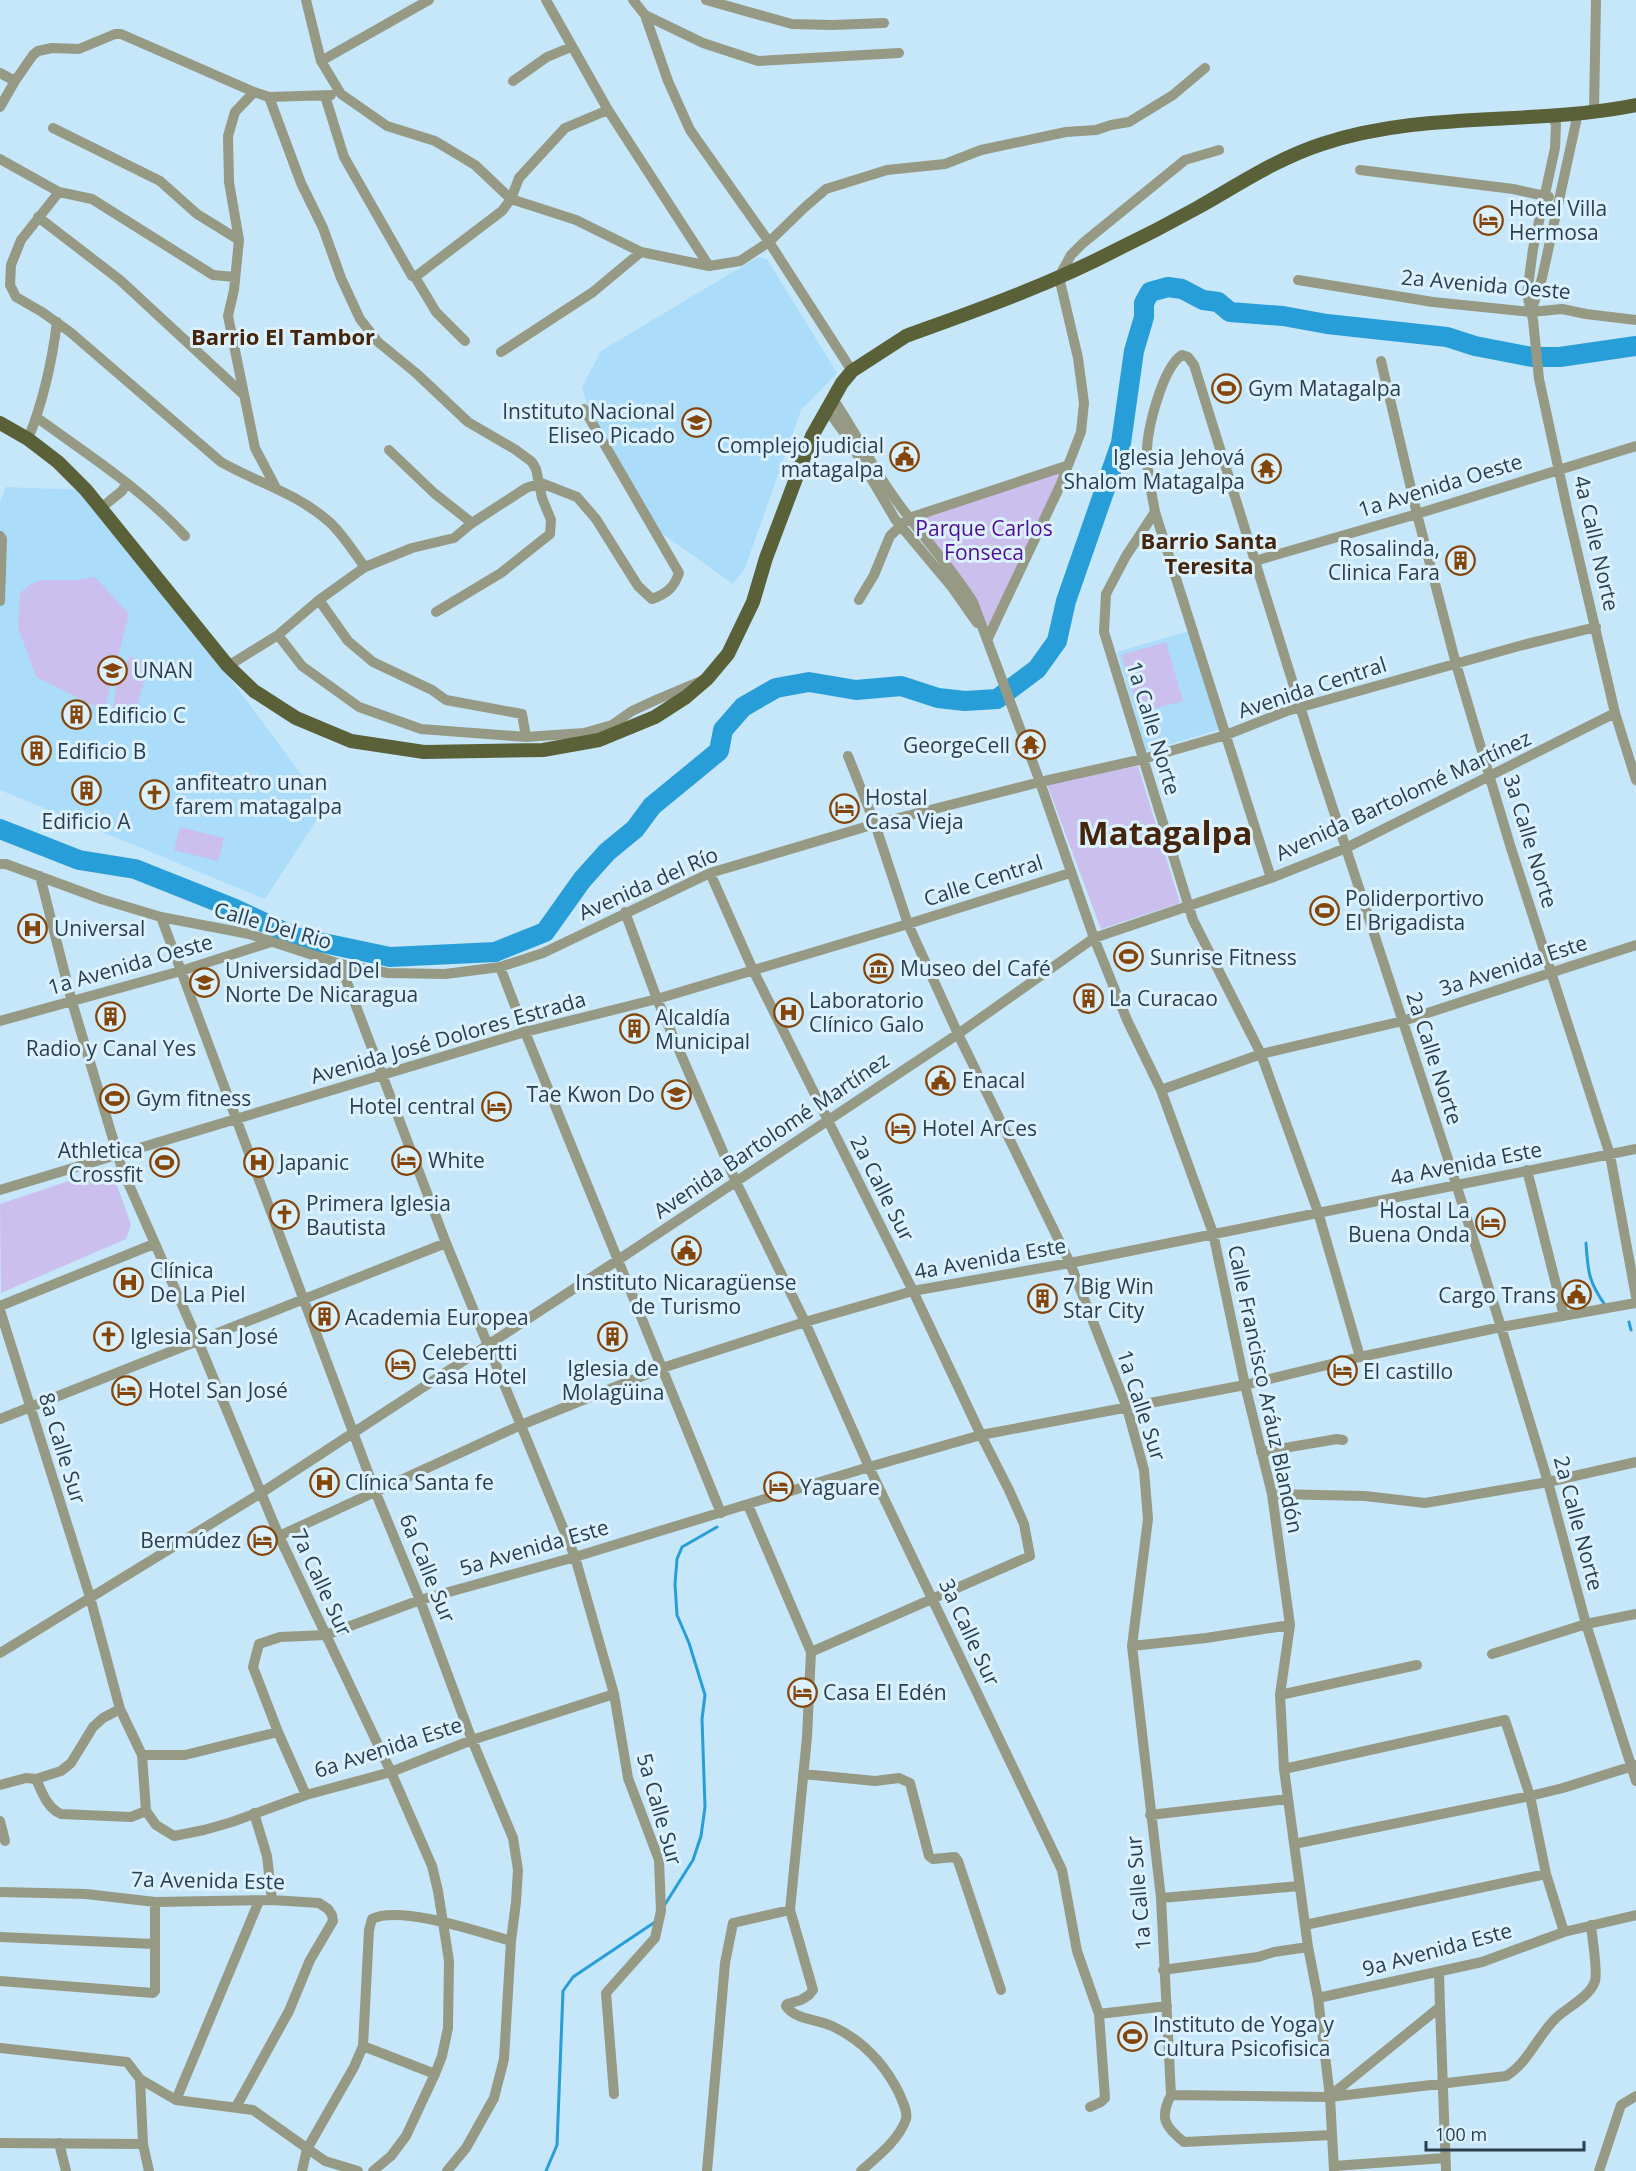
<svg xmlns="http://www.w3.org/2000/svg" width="1636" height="2171" font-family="'Open Sans',sans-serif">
<rect width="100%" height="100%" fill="#c6e6fa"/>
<!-- built -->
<path fill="#abdcfa" d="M758,257l9,2 70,114 -36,37 -56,158 -12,16 -76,-54 -67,-118 -8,-25 19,-36z
M6,487l80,3 50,60 189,257 -60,92 -265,-109v-288z
M1192,630l29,99 -75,22 -29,-99z"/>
<!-- green -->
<path fill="#cabfed" d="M1066,466l-78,172 -79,-120z
M95,577l34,37 -25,97 -68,-34 -18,-50 2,-34 11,-9 10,-4h34z
M1166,642l17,59 -44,12 -18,-58z
M130,656l19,7 -15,54 -21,-8 3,-24z
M1138,766l42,137 -79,26 -54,-145z
M180,827l44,11 -6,23 -44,-11z
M110,1167l21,57 -5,15 -125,54 -1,-89z"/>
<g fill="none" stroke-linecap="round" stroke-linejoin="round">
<!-- stream -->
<path stroke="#289ed8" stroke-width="3" d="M495,952l3,8
M1586,1243c2,28 2,38 19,62
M1629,1322l2,8
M664,1906l29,-46 8,-24 4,-29 -3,-88 3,-24 -16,-52 -12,-28 -2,-31 2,-25 5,-12 35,-20
M546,2171l11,-26 6,-154 10,-14 82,-55"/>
<!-- river -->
<path stroke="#289ed8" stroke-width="20" d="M0,829l79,31 56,9 98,39 62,29 95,20 105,-5 50,-20 37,-52 25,-28 28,-23 17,-23 67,-55 4,-21 20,-23 33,-19 33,-6 47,8 45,-4 37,12 27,3 32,-2 40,-30 20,-28 9,-40 55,-158 13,-92 10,-34v-14l6,-11 18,-5 14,2 21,11 15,2 12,10 53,4 44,8 120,13 28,9 57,11h28l76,-11"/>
<!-- minor -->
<path stroke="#969a84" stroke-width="10" d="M306,0l15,61 20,33 46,32 48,15 40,24 36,34 65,21 65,32 68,14 31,-5 29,-19 35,-34 22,-19 61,-19 58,-6 36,-14 85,-18 30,-2 15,-5 18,-3 44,-27 32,-27
M546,0l62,110 101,156
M633,0l12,15 23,66 22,49 79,112 83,129
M706,0l86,24 40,1 52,-2
M645,15l58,28 55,18 141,-8
M321,61l108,-61
M0,73l15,8 18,-26 5,-4 14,-3 27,1 36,-15h6l133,58
M513,81l34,-24 24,-10
M325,96l19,61 68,119 3,1 87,-66 9,-12 8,-21 46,-50 43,-18
M269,97l62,-2
M0,107l15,-26
M1594,111l2,-111
M1547,116l6,3 3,5 -1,24 -22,101 -6,45 6,26 6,59 28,129 48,205 21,67
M53,128l107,53 37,33 42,26
M0,159l59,33 33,7 121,76 22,2
M1360,170l153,19 36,8
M59,192l-38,48 -10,25 -1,20 6,12 26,15 28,20 151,130c35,20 75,31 106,58 14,11 27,33 38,47
M38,217l82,63 123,114
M415,277l21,35 29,29
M1298,280l135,22 98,10 31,-3 24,5 50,6
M1531,312l11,-34 36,-165
M501,352l92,-60 48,-40
M1381,361l36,153 39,150 54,181 100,310 26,142
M833,399c21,30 36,62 56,91 26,39 59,72 84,112l67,180 54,156 33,82 34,70 52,143 32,152 27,109 18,131 -10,70 4,74 24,178 10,51 12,99 4,74
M827,409l18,25 50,85 56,67 26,37
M36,417c51,37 106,72 149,119
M28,439c15,-37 24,-77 29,-117
M389,450l45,43 38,30
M275,486l-20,-38 -27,-132 6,-26 5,-50 -10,-58 -1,-46 7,-24 19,-20 15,5 32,86 22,45 18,50 19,41 18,23 38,31 52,49 48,28 16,12 4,7 6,29 9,22 -1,14 -49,39 -65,39
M101,508l21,-17 4,-7
M1155,512l116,366
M0,536l2,3 -2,62
M1255,561l162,-47 219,-68
M319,600l29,41 25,21 59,28 14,10 76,14 4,23
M859,600l15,-25 16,-39 19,-18 157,-52
M278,635l24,31 57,41 62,22 105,8 58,-4 28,-8 20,-14 26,-12 43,-18
M988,638l72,-152 21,-54 3,-29 -6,-45 -19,-81 12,-22 12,-12 102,-83 34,-10
M228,666l50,-31 41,-35 46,-33 47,-19 42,-10 18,-15 54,-35 15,-5 36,14 19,22 42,67 14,13c14,-5 22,-11 27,-26l-95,-164
M848,756l27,68 33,100 50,110 112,229 57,145 17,62 4,49 -16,127 29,252 10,197c-12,23 -6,32 13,47l148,-7
M0,864h6l95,35 60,18 88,17 91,30 48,9 57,1 55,-7 43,-14 167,-80 165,-49 165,-42 103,-23 83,-24 61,-24 232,-65 77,-19
M710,873l43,97 160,321 68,144 28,55 15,34 6,32 -219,96
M40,876l32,126 50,167 76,172 81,195 112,236 41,94 6,25 11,70 -1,67 -6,28 -7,18 -29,62 -15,20 -18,15
M625,912l32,87 79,183 69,140 64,145 193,403 15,81 22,63 6,84 -4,4 -11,5
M161,917l214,574 45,109 52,140 41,98 5,32 -2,32 -5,39 -7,118 -10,39 -28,50 -19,23
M340,964l106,279 129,314 39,137 14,84 31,82 2,51 -6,27 -49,55 8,101
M500,967l25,65 196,481
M0,1021l181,-50 90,-29
M1161,1090l100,-36 142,-33 233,-76
M1527,1170l37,146
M0,1190l525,-158 132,-33 251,-75 162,-51
M0,1306l154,-62
M0,1310l90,287 30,112 22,46 4,56 10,14 18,11 30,-6 28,-8 74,-27 85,-23 81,-32 142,-46
M1360,1357l-42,-145 -57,-158 -68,-134 -89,-288 2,-38 20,-38 29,-44c-3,-18 -8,-38 -8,-56 -1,-24 15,-88 35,-101l6,2 6,8 120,386 137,417 50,159 47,155 38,142 50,157
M0,1419l446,-176
M1261,1452l76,-13 6,1
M1272,1494l93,2 60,7 123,-21 88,-20
M748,1505l63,147 -4,85 -17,173 23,80 -4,5 -8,5 -14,4 -1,2c9,14 32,13 46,20 30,14 52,37 67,67 3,8 9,18 7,26 -7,21 -29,38 -45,52
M279,1536l242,-111 141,-57 143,-46 108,-31 157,-28 566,-114
M1132,1646l74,-8 84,-13
M0,1653l261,-160 357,-233 340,-226 136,-96 177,-60 75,-30 269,-135
M1492,1654l94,-30 50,-10
M1280,1695l137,-30
M142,1755h43l93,-23
M1284,1769l221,-49 25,76 16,78 18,58
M803,1774l72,7 24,-3 11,5 19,73 4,3 22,-2 3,4 43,129
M36,1779c6,13 11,29 25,35l70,3 15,-6
M0,1785l26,-7 10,1 25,-8 10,-8 22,-36 10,-9 17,-9
M306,1795l-28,-63 -25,-65 6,-23 21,-7 46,-2 94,-35 155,-43 294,-90 112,-32 264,-50 115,-28 141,-30 135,-24
M254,1813l13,43 5,44
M1150,1815l138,-16
M0,1821l5,20
M1294,1844l236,-48 33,-8 73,-23
M0,1892l86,2 69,8 117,-2 47,3 9,6 4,6 1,6 -23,39 -21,51 -53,96
M1161,1898l139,-12
M1305,1925l241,-51
M0,1937l154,7
M1163,1970l95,-13 16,-5 34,-5
M0,1981l153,12 2,-2v-89
M1318,1998l164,-36 82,-30 72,-17
M1440,2007l6,164
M1099,2014l68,-8
M363,2046l72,28
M0,2048l127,14 13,17 36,21 77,10 72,51 33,10
M140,2079l3,65 6,27
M1171,2095l159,2 176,-21c20,-11 32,-40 49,-57 11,-11 35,-22 40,-38 3,-10 -3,-44 -4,-56
M1330,2096l110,-89 -1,-35
M176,2100l83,-199
M0,2143l143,1
M59,2143l7,28
M1334,2166l111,-8
M302,2171l5,-22 47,-82 9,-21 6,-116 3,-11c29,-14 107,13 139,22
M707,2171l18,-208 8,-40 57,-13
M1599,2171l22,-66 15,-9"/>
<!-- major -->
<path stroke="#5a6037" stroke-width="14" d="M0,423l28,16 30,23 28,28 142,176 26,25 42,27 55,23 73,11 119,-2 56,-10 56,-23 31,-20 21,-18 21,-25 25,-52 13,-44 46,-122 30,-53 10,-12 54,-35c71,-26 143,-51 210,-86 27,-13 54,-27 81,-42 41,-23 79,-49 125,-64 102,-34 210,-18 314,-39"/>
</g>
<!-- icons -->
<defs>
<symbol id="hotel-ring" viewBox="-11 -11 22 22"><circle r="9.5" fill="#dcf1ff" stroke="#844509" stroke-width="1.5"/><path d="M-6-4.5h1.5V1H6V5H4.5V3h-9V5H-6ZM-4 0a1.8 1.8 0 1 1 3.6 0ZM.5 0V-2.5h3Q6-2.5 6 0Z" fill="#844509"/></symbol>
<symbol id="stadium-ring" viewBox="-11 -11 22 22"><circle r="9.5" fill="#dcf1ff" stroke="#844509" stroke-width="1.5"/><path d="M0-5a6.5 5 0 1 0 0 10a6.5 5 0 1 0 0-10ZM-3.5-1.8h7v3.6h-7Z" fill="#844509"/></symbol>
<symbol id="school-ring" viewBox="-11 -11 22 22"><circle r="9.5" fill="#dcf1ff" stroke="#844509" stroke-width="1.5"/><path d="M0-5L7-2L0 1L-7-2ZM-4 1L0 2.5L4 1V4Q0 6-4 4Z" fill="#844509"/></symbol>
<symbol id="civic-ring" viewBox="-11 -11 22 22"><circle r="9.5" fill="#dcf1ff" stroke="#844509" stroke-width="1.5"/><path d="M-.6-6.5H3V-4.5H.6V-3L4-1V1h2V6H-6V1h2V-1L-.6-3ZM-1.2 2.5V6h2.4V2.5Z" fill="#844509"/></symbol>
<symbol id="temple-ring" viewBox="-11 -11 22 22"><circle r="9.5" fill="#dcf1ff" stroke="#844509" stroke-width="1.5"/><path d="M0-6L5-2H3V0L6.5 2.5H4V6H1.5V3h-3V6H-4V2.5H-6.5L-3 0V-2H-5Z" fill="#844509"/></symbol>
<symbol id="building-ring" viewBox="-11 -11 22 22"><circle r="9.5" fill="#dcf1ff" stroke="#844509" stroke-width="1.5"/><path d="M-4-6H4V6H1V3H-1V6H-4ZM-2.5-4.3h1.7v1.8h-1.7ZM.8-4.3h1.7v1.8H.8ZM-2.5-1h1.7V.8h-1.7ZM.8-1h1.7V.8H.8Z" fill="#844509"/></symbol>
<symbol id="university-ring" viewBox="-11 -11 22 22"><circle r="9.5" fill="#dcf1ff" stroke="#844509" stroke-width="1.5"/><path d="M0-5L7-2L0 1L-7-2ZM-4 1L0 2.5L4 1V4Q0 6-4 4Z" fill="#844509"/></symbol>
<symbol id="church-ring" viewBox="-11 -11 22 22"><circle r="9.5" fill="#dcf1ff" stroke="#844509" stroke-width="1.5"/><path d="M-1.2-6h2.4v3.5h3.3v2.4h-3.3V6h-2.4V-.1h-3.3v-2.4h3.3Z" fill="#844509"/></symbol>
<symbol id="hospital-ring" viewBox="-11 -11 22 22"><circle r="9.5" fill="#dcf1ff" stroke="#844509" stroke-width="1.5"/><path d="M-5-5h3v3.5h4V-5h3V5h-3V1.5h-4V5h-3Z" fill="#844509"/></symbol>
<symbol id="museum-ring" viewBox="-11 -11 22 22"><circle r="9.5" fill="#dcf1ff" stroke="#844509" stroke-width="1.5"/><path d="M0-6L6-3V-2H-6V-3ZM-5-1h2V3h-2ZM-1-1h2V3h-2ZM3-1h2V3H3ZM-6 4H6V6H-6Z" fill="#844509"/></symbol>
</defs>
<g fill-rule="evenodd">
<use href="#hotel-ring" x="1472" y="204" width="33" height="33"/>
<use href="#stadium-ring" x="1210" y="372" width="33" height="33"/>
<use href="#school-ring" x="680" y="406" width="33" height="33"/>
<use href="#civic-ring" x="888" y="440" width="33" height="33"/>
<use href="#temple-ring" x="1250" y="452" width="33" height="33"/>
<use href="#building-ring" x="1444" y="544" width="33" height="33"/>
<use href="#university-ring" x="96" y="654" width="33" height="33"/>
<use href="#building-ring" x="60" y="698" width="33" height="33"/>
<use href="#temple-ring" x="1014" y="728" width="33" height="33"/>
<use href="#building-ring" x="20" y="734" width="33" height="33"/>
<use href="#building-ring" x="70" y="774" width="33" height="33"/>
<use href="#church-ring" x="138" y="778" width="33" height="33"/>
<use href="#hotel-ring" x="828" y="792" width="33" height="33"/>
<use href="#stadium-ring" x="1308" y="894" width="33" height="33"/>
<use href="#hospital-ring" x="16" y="912" width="33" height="33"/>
<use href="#stadium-ring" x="1112" y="940" width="33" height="33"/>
<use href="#museum-ring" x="862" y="952" width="33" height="33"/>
<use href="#university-ring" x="188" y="966" width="33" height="33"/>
<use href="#building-ring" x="1072" y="982" width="33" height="33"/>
<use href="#hospital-ring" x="772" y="996" width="33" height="33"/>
<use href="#building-ring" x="94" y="1000" width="33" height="33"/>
<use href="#building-ring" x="618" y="1012" width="33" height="33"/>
<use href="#civic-ring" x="924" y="1064" width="33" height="33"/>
<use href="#school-ring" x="660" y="1078" width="33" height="33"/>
<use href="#stadium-ring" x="98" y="1082" width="33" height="33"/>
<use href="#hotel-ring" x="480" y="1090" width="33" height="33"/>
<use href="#hotel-ring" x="884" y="1112" width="33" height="33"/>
<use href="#hotel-ring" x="390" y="1144" width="33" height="33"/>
<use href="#stadium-ring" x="148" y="1146" width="33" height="33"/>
<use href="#hospital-ring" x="242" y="1146" width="33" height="33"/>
<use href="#church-ring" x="268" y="1198" width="33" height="33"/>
<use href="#hotel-ring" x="1474" y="1206" width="33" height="33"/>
<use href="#civic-ring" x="670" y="1234" width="33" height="33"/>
<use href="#hospital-ring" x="112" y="1266" width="33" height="33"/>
<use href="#civic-ring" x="1560" y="1278" width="33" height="33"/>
<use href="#building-ring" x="1026" y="1282" width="33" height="33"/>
<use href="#building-ring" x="308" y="1300" width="33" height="33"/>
<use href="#church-ring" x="92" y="1320" width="33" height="33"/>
<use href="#building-ring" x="596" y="1320" width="33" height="33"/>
<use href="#hotel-ring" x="384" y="1348" width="33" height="33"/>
<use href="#hotel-ring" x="1326" y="1354" width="33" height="33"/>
<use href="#hotel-ring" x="110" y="1374" width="33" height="33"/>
<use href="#hospital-ring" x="308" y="1466" width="33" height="33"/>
<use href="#hotel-ring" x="762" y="1470" width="33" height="33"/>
<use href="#hotel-ring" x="246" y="1524" width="33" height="33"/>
<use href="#hotel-ring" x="786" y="1676" width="33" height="33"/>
<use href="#stadium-ring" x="1116" y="2020" width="33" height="33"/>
</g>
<g text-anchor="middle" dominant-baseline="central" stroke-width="6" stroke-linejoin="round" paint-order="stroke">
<!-- poi labels -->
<g font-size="21" fill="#293f4c" stroke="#dcf1ff" text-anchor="start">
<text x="1509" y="208">Hotel Villa<tspan x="1509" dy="24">Hermosa</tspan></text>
<text x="1248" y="388">Gym Matagalpa</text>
<text x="675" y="411" text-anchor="end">Instituto Nacional<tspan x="675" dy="24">Eliseo Picado</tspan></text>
<text x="884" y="445" text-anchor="end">Complejo judicial<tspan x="884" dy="24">matagalpa</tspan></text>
<text x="1245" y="457" text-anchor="end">Iglesia Jehová<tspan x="1245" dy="24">Shalom Matagalpa</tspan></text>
<text x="1440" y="548" text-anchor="end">Rosalinda,<tspan x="1440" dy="24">Clinica Fara</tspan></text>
<text x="133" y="670">UNAN</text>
<text x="97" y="715">Edificio C</text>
<text x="1010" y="745" text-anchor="end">GeorgeCell</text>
<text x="57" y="751">Edificio B</text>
<text x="175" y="782">anfiteatro unan<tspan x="175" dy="24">farem matagalpa</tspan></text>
<text x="865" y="797">Hostal<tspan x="865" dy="24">Casa Vieja</tspan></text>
<text x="86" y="821" text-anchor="middle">Edificio A</text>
<text x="1345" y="898">Poliderportivo<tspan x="1345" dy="24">El Brigadista</tspan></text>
<text x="54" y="928">Universal</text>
<text x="1150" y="957">Sunrise Fitness</text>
<text x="900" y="968">Museo del Café</text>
<text x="225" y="970">Universidad Del<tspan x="225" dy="24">Norte De Nicaragua</tspan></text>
<text x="1109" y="998">La Curacao</text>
<text x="809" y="1000">Laboratorio<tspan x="809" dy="24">Clínico Galo</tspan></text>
<text x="655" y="1017">Alcaldía<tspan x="655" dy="24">Municipal</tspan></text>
<text x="111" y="1048" text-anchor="middle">Radio y Canal Yes</text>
<text x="962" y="1080">Enacal</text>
<text x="655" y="1094" text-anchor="end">Tae Kwon Do</text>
<text x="136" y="1098">Gym fitness</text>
<text x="475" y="1106" text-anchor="end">Hotel central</text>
<text x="922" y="1128">Hotel ArCes</text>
<text x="143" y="1150" text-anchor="end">Athletica<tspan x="143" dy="24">Crossfit</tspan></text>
<text x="428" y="1160">White</text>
<text x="279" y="1162">Japanic</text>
<text x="306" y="1203">Primera Iglesia<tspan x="306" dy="24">Bautista</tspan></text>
<text x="1470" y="1210" text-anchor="end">Hostal La<tspan x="1470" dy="24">Buena Onda</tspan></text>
<text x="150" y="1270">Clínica<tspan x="150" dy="24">De La Piel</tspan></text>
<text x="686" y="1282" text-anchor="middle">Instituto Nicaragüense<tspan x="686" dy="24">de Turismo</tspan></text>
<text x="1063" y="1286">7 Big Win<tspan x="1063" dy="24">Star City</tspan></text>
<text x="1556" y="1295" text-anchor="end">Cargo Trans</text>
<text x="345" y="1317">Academia Europea</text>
<text x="130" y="1336">Iglesia San José</text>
<text x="422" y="1352">Celebertti<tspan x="422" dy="24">Casa Hotel</tspan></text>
<text x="613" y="1368" text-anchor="middle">Iglesia de<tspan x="613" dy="24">Molagüina</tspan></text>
<text x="1363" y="1371">El castillo</text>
<text x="148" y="1390">Hotel San José</text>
<text x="345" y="1482">Clínica Santa fe</text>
<text x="800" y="1487">Yaguare</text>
<text x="241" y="1540" text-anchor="end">Bermúdez</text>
<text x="823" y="1692">Casa El Edén</text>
<text x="1153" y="2024">Instituto de Yoga y<tspan x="1153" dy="24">Cultura Psicofisica</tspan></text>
</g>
<!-- street labels -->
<g font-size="21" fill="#293f4c" stroke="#dcf1ff">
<text transform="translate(1486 284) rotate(5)">2a Avenida Oeste</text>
<text transform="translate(1440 485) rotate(-17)">1a Avenida Oeste</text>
<text transform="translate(1597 543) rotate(77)">4a Calle Norte</text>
<text transform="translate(1312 687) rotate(-18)">Avenida Central</text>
<text transform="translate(1154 728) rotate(73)">1a Calle Norte</text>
<text transform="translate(1403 795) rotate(-25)">Avenida Bartolomé Martínez</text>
<text transform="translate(1531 841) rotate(73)">3a Calle Norte</text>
<text transform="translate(983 880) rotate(-18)">Calle Central</text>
<text transform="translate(648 883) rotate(-24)">Avenida del Río</text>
<text transform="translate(273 925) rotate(16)">Calle Del Rio</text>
<text transform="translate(130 964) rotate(-16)">1a Avenida Oeste</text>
<text transform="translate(1513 965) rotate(-18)">3a Avenida Este</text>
<text transform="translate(448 1037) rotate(-16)">Avenida José Dolores Estrada</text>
<text transform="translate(1435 1058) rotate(72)">2a Calle Norte</text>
<text transform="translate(771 1135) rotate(-34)">Avenida Bartolomé Martínez</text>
<text transform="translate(1466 1163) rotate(-11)">4a Avenida Este</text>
<text transform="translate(883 1188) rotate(63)">2a Calle Sur</text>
<text transform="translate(990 1258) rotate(-10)">4a Avenida Este</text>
<text transform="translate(1266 1389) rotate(78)">Calle Francisco Aráuz Blandón</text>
<text transform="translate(1142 1405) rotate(72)">1a Calle Sur</text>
<text transform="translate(63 1448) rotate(73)">8a Calle Sur</text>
<text transform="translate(1579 1523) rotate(75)">2a Calle Norte</text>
<text transform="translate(534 1547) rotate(-16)">5a Avenida Este</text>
<text transform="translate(428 1568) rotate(68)">6a Calle Sur</text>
<text transform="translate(322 1582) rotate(65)">7a Calle Sur</text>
<text transform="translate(970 1632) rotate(65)">3a Calle Sur</text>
<text transform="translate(388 1747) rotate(-18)">6a Avenida Este</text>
<text transform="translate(660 1809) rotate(74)">5a Calle Sur</text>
<text transform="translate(208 1880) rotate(1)">7a Avenida Este</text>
<text transform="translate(1138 1893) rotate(-95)">1a Calle Sur</text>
<text transform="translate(1437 1949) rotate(-15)">9a Avenida Este</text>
</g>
<!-- park labels -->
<g font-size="21" fill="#4f0d98" stroke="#dcf1ff">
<text x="984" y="528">Parque Carlos<tspan x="984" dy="24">Fonseca</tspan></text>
</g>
<!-- neighbourhood labels -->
<g font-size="22" font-weight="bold" fill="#44240b" stroke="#dcf1ff">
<text x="283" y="336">Barrio El Tambor</text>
<text x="1209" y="540">Barrio Santa<tspan x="1209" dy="25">Teresita</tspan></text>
</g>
<!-- town labels -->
<g font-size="33" font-weight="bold" fill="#44240b" stroke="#dcf1ff">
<text x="1165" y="832">Matagalpa</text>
</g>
</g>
<!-- scale -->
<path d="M1426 2141v9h158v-9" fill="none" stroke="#293f4c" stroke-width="3"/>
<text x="1435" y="2141" font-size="18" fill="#293f4c" stroke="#dcf1ff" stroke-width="4.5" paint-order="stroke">100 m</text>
</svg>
